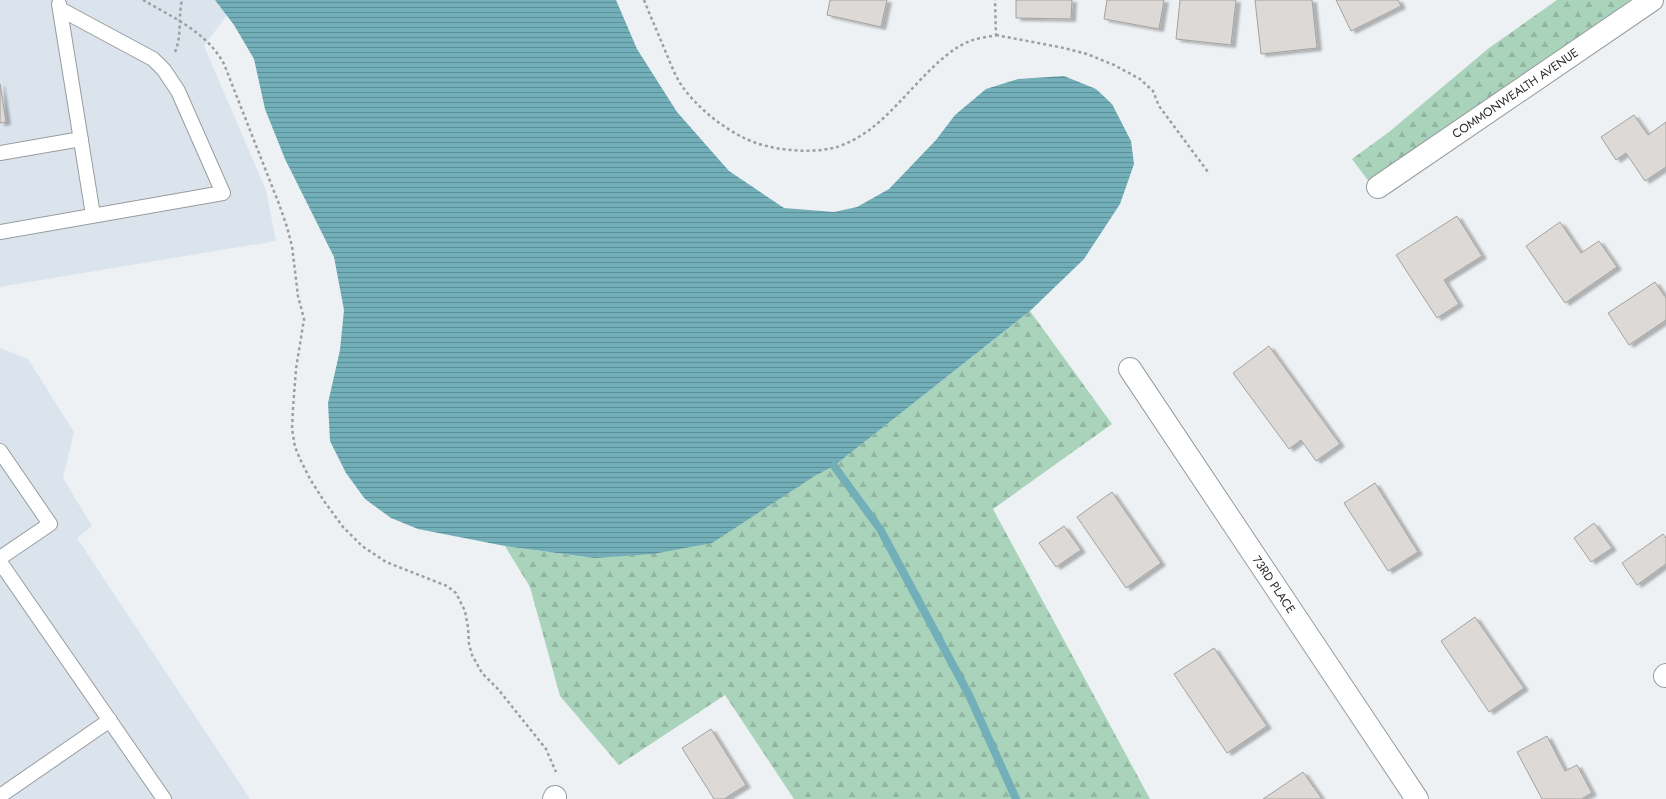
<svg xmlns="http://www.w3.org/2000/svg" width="1666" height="799" font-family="Jost,sans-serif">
<defs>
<pattern id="forest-firs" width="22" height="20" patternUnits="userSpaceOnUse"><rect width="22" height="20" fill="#a9d3ba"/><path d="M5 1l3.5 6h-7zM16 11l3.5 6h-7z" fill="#91b5a0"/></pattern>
<pattern id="water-rules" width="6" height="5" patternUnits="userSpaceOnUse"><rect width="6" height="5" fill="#72afb8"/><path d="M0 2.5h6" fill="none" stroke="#5e8f96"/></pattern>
<filter id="shadow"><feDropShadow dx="4.5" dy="2.5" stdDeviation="1" flood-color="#0004"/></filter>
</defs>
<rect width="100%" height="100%" fill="#edf1f4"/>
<!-- built -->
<path fill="#dbe4ed" d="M0,0h238l-34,46 62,144 10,51 -276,46z
M0,348l28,11 46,73 -11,46 29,48 -15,12 173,261h-250z"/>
<!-- forest -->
<path fill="url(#forest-firs)" d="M1557,0h78l-265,183 -18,-24 37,-27 100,-84z
M1030,311l82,113 -119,85 157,290h-356l-69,-104 -106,70 -59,-69 -30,-109 -25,-41 89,12 219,-81 21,-11z"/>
<!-- water -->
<path fill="url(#water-rules)" d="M215,0h401l21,49 40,63 52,59 55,37 50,4 23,-5 32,-18 47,-49 19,-25 31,-26 32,-10 46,-3 32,13 16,15 19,37 3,23 -14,40 -36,55 -54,52 -196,155 -21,11 -101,66 -59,11 -59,4 -89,-12 -87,-17 -27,-11 -26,-19 -19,-26 -16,-32 -2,-38 12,-53 4,-40 -10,-53 -49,-98 -20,-50 -11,-50 -20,-34z"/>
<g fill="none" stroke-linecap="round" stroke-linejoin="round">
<!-- stream -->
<path stroke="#72afb8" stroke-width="8" d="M834,466l46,63 89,166 47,104"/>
</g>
<!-- building -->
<path fill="#ddd9d6" stroke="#a5a29e" filter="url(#shadow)" d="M830,0h57l-6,27 -54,-12z
M1016,0h56l-1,19 -55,-1z
M1107,0h57l-5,29 -55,-10z
M1180,0h56l-5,45 -55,-6z
M1255,0h57l5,48 -56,6z
M1336,0h62l3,6 -50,25z
M0,84l6,38 -6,1z
M1634,115l14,20 18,-13v45l-21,14 -19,-28 -10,7 -15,-23z
M1457,216l25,40 -38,24 15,24 -22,14 -41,-63z
M1560,222l21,31 18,-12 18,26 -52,36 -39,-57z
M1655,282l11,16v22l-37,25 -21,-32z
M1269,346l71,98 -24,17 -15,-21 -12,9 -56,-76z
M1375,483l43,69 -30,19 -44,-68z
M1112,492l49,71 -35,25 -49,-71z
M1594,523l18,25 -21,14 -17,-24z
M1064,526l17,24 -25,17 -17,-24z
M1663,534l3,4v26l-29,21 -15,-22z
M1475,617l49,71 -35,24 -48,-71z
M1214,648l53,78 -40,27 -53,-79z
M711,729l35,56 -22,14h-10l-32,-51z
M1547,736l18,35 12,-6 15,28 -9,5v1h-41l-25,-47z
M1303,772l19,27h-59z"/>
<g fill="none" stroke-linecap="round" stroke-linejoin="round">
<defs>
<path id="lane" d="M59,4l34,211
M0,153l81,-14
M0,232l223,-39 -45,-102 -14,-21 -11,-11 -93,-50
M0,451l50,73 -50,34
M0,562l164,237
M0,796l110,-76"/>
<g id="street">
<path id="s1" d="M1378,187l274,-187"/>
<path id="s2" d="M1130,369l287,430"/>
<path d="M1665,676l1,-1"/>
<path d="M554,799l1,-2"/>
</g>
</defs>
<!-- lane casing -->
<use href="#lane" stroke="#989c9f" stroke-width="16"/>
<!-- street casing -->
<use href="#street" stroke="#989c9f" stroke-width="24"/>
<!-- path -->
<path stroke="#9b9fa1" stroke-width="2.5" stroke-dasharray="3 3" stroke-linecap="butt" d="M143,0c29,17 64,32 81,64l55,140 8,23 5,19 6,50 6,23 -8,50 -3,39 -1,21 3,18 5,12 10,20 14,22 19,26 19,19 24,16 61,24 9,7 9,18 3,16 1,17 3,11 10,18 16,16 48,60 10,23
M644,0c7,18 15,35 22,53 5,11 9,23 16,33 15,21 38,40 62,52 24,12 63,16 89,10 13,-3 29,-12 40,-21 30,-23 63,-73 97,-86 8,-3 18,-4 26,-6l-1,-35
M996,35l68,13 23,6 27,11 26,14 13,12 6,15 49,66
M175,52c7,-16 3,-35 7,-52"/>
<!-- lane -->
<use href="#lane" stroke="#fff" stroke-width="14"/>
<!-- street -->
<use href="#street" stroke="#fff" stroke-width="22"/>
</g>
<g text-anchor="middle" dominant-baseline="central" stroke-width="3" stroke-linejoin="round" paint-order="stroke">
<!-- street labels -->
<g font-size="12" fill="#282a2b" stroke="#edf1f4">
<text stroke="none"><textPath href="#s1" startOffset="166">COMMONWEALTH AVENUE</textPath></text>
<text stroke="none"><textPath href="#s2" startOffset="259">73RD PLACE</textPath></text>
</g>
</g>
</svg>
